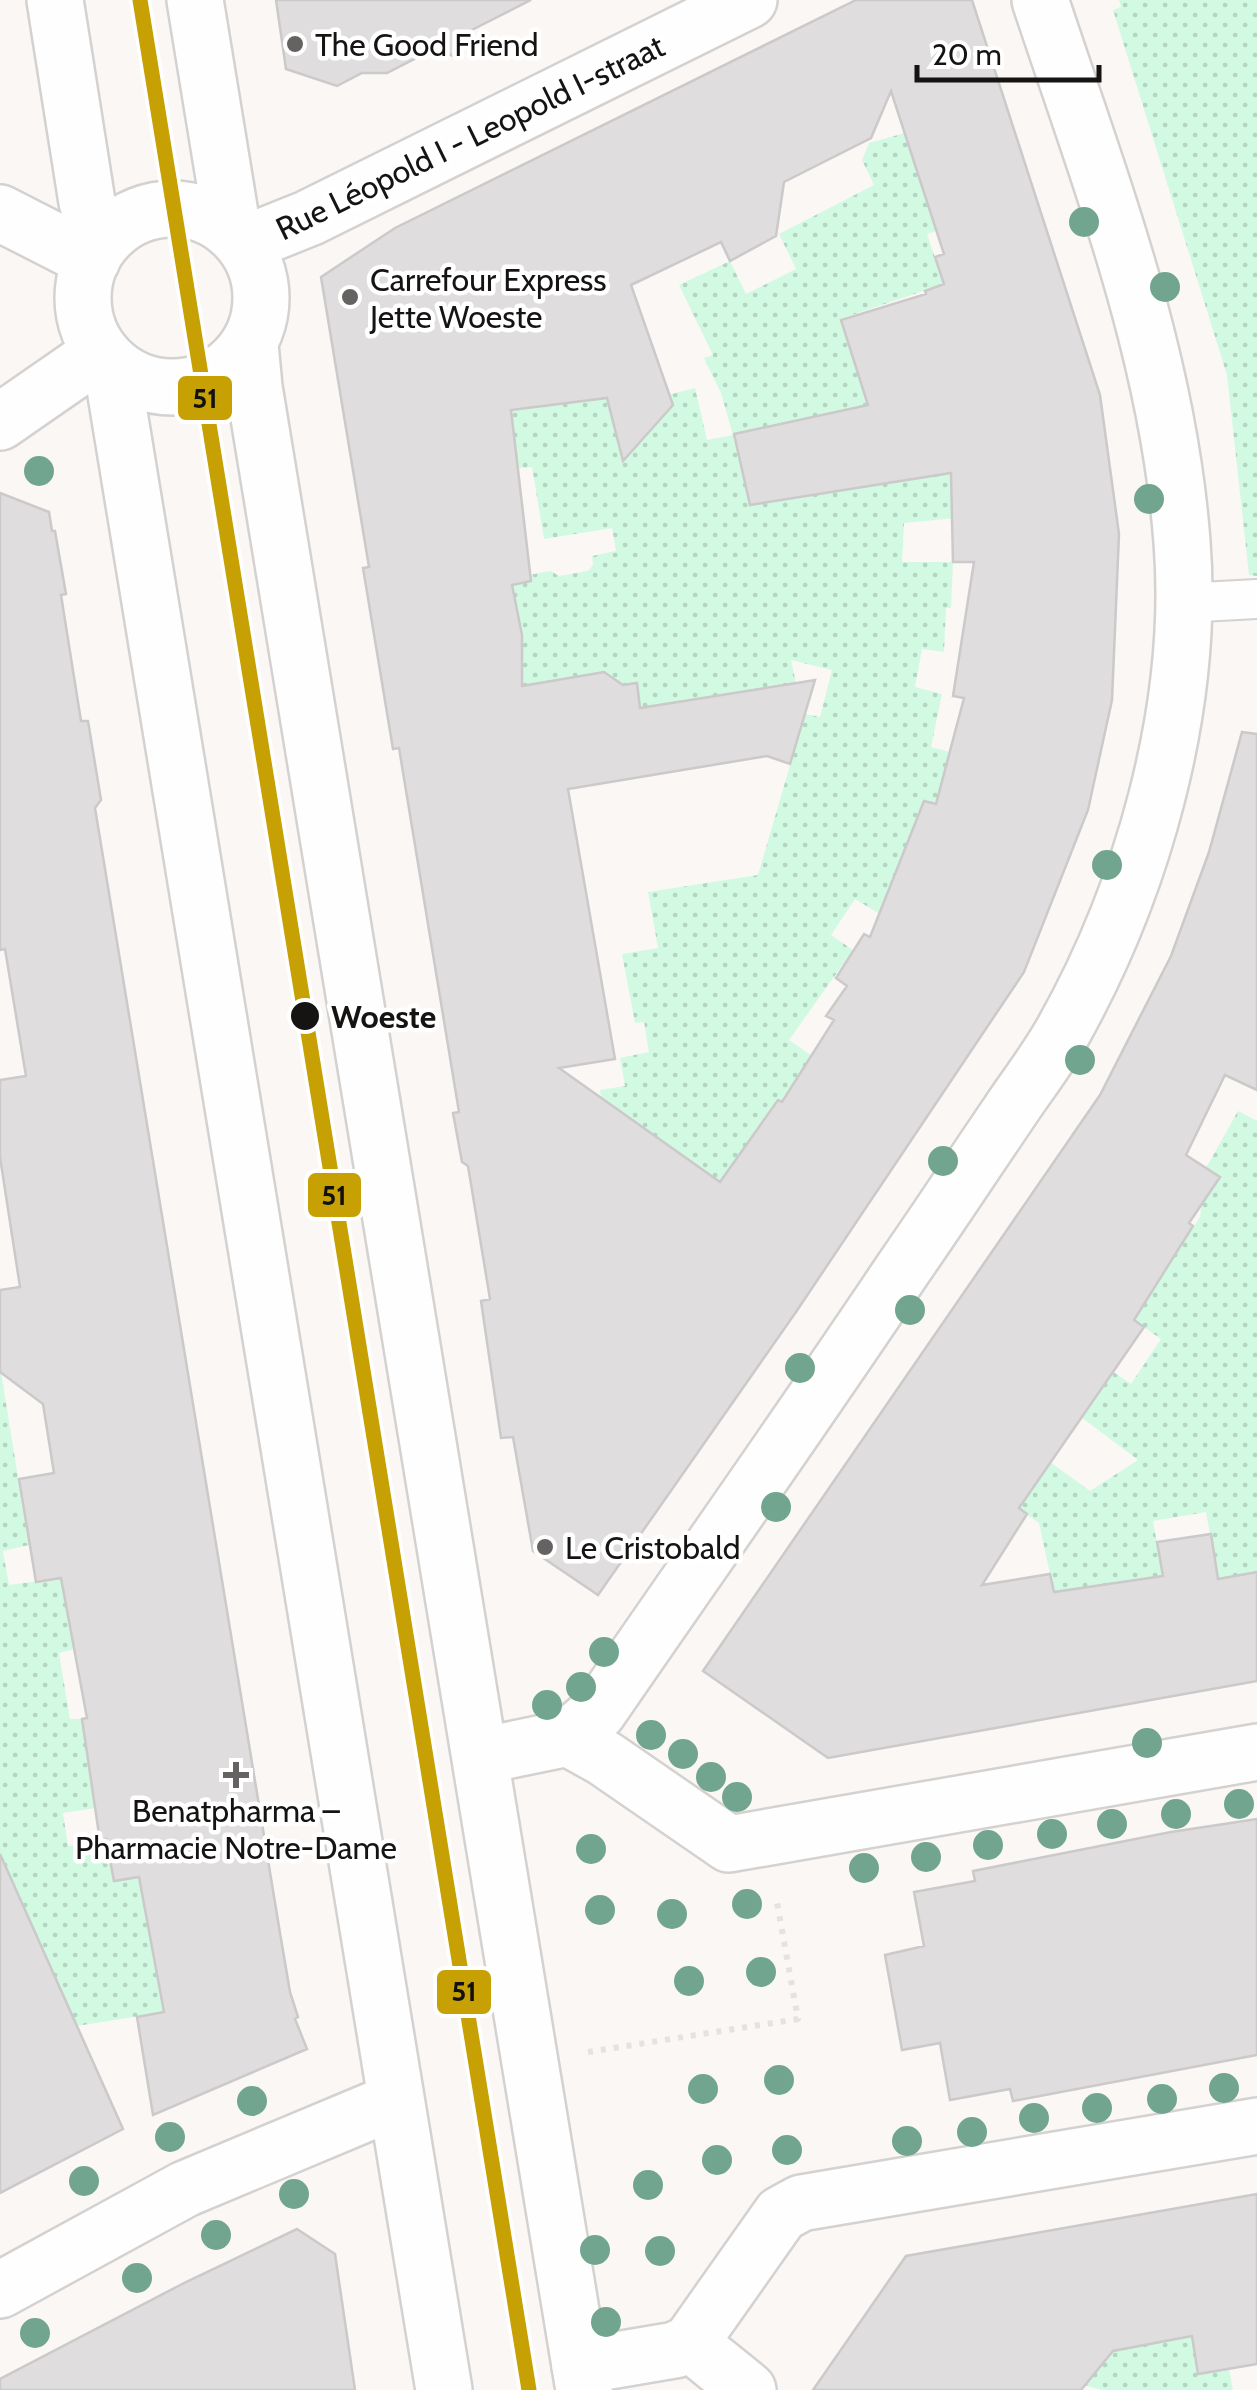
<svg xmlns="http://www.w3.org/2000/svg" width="1257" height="2390" font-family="Cabin,sans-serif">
<defs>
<pattern id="park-dots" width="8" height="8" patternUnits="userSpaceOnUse" patternTransform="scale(2.5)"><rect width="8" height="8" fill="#d2fae2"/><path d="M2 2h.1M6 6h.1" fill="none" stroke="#b3d5c1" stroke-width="1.8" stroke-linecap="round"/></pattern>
</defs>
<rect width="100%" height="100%" fill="#faf7f5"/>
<!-- park -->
<path fill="url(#park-dots)" d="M1119,0h138v576l-8,-1 -22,-200 -114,-365 8,-3z
M905,133l45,93 -23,8 17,50 -104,35 28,86 -134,30 16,70 215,-35 1,47 -62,6 -2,39h51l-2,46h-5l-2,44 -22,-3 -7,38 27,7 -11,53 90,24 -85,33 -43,118 -38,-23 -24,36 22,15 -64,90 42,29 -31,44 -22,-13 -19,27 -18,80 -135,-80 -6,-37 25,-4 -5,-28 29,-6 -5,-30 -9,1 -13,-69 36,-6 -10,-56 110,-17 47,-161 15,3 12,-47 -41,-10 5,23 -156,25 -3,-25 -23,4 -2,-9 -8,-6 -28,5 -6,8 -46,7 -8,-49 6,-4v-4l-17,-56 46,-8 8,5 29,-5 5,-6 -1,-9 24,-5 -4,-23 -68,11 -12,-72 -14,1 -29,-55 56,-7 41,-12 82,1 27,-7 12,52 26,-5 -12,-42 -17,-35 9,-3 -34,-70 51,-24 16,33 50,-25 -17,-35 95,-49 -12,-25 7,-17z
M1238,1111l19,10v451l-39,7 -12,-67 -53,9 10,56 -109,15 -15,-69 -49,-34 60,-27 40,29 48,-31 -57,-43 28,-48 22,15 30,-45 -58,-41 61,-25 36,-56 6,-49z
M0,1366l29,179 -26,6 6,34 52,-7 13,71 -15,4 11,66h12l14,89 -33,5 5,33 38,-7 8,42 25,-4 25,135 -87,14 -77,-172z
M1189,2322l9,51 31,-4 4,21h-130l-55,-14 4,-14 107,-20z"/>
<!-- building -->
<path fill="#dfddde" stroke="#cbc9ca" stroke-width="2.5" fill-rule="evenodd" d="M276,0h255l-67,34 -5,25 -23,-11 -49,25h-25l-25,13 -51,-17z
M856,0h116l128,395 19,139 -7,166 -24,110 -64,162 -228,340 -198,283 -65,-44 -20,-114 -12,1 -20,-137 9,-2 -22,-133 -6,-4 -9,-49 6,-1 -60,-364 -6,1 -30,-181 6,-1 -48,-290 74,-49zM891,91l53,163 -9,3 9,27 -19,7 1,3 -85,26 27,85 -134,29 16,71 201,-32 2,89h21l-21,134 11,2 -28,106 -12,-3 -54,136 -6,-3 -28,44 11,8 -21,30 8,4 -52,82 -4,-2 -58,82 -161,-114 56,-9 -47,-270 199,-33 23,8 25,-84 -175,28 -3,-25 -14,2 -19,-13 -82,14v-51l-10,-50 19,-4 -20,-171 96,-12 16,63 50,-56 -42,-120 90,-43 9,19 46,-25 8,-54 87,-44z
M0,493l49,19 3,19h3l11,63 -5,1 20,126h7l13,79 -6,8 185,1125 10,59 8,25 -3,2 12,30 -154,66 -16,-98 27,-5 -25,-135 -25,4 -8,-42 -6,2 -18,-122 5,-1 -26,-140 -25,4 -17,-103 35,-6 -11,-69 -43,-32v-82l20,-3 -20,-130v-77l26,-4 -21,-127 -5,1z
M1242,732l15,2v356l-32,-15 -39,80 34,22 -31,46 4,3 -59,94 10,7 -125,181 8,6 -45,71 68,-11 4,18 109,-16 -6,-34 54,-8 7,45 39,-7v109l-429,77 -125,-87 397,-576 71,-139 38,-104z
M1257,1819v236l-244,46 -3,-12 -60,11 -10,-57 -38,7 -17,-95 39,-9 -10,-54 61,-11 -2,-10 198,-39z
M0,1854l123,275 -123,64z
M1257,2194v170l-59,10 -6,-38 -79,15 -32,39h-268l93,-134z
M297,2229l38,25 20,136h-355v-11l186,-97z"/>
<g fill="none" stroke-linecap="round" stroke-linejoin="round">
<defs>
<path id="service" d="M1182,603l75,-4"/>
<path id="minor" d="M0,213l92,47
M244,244l65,-26 440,-218
M0,422l101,-70
M568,1738l30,-26c101,-147 204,-292 303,-440 36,-52 71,-105 107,-158 17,-26 37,-51 53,-79 81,-143 134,-327 121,-493 -14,-188 -83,-364 -142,-542
M481,1756l87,-18 36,20 125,86 528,-92
M0,2290l185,-101 191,-80 20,-5
M690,2343l58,47
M580,2366l95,-16 15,-7 91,-129 20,-11 456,-77"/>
<path id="tertiary" d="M55,0l32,202 14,42
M195,0l38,232
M83 298a89 89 0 1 1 178 0a89 89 0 1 1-178 0Z
M250,344l4,43 330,2003
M111,364l333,2026"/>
</defs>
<!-- service casing -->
<use href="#service" stroke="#d4d2d0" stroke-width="42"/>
<!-- minor casing -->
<use href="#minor" stroke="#d4d2d0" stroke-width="60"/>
<!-- tertiary casing -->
<use href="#tertiary" stroke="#d4d2d0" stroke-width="60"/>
<!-- path -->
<path stroke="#e3e3e1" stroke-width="6" stroke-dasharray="5 8" stroke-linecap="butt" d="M588,2052l210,-33 -22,-122"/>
<!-- service -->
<use href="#service" stroke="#fefefe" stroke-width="38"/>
<!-- minor -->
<use href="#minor" stroke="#fefefe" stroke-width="55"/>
<!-- tertiary -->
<use href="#tertiary" stroke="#fefefe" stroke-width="55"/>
<defs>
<path id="tram-1" d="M140,0l389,2390"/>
</defs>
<!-- tram-1 casing -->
<use href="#tram-1" stroke="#fff" stroke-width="22"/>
<!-- tram-1 -->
<use href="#tram-1" stroke="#c7a004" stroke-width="15"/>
</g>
<!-- trees -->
<g fill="#71a590">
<circle cx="1084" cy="222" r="15"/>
<circle cx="1165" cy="287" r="15"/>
<circle cx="39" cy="471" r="15"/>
<circle cx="1149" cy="499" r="15"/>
<circle cx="1107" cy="865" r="15"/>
<circle cx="1080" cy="1060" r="15"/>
<circle cx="943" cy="1161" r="15"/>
<circle cx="910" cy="1310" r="15"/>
<circle cx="800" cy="1368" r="15"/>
<circle cx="776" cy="1507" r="15"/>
<circle cx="604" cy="1652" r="15"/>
<circle cx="581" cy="1687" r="15"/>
<circle cx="547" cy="1705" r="15"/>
<circle cx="651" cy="1735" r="15"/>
<circle cx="1147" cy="1743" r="15"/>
<circle cx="683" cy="1754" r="15"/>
<circle cx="711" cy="1777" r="15"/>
<circle cx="737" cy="1797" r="15"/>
<circle cx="1239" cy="1804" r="15"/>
<circle cx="1176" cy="1814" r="15"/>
<circle cx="1112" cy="1824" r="15"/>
<circle cx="1052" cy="1834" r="15"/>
<circle cx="988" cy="1845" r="15"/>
<circle cx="591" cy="1849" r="15"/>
<circle cx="926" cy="1857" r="15"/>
<circle cx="864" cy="1868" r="15"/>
<circle cx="747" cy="1904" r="15"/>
<circle cx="600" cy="1910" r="15"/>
<circle cx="672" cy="1914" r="15"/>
<circle cx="761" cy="1972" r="15"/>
<circle cx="689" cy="1981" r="15"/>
<circle cx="779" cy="2080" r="15"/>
<circle cx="1224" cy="2088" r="15"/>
<circle cx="703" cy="2089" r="15"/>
<circle cx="1162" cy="2099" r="15"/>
<circle cx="252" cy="2101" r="15"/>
<circle cx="1097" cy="2108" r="15"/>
<circle cx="1034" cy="2118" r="15"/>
<circle cx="972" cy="2132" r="15"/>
<circle cx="170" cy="2137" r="15"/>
<circle cx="907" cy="2141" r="15"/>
<circle cx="787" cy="2150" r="15"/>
<circle cx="717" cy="2160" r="15"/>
<circle cx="84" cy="2181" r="15"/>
<circle cx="648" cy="2185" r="15"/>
<circle cx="294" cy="2194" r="15"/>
<circle cx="216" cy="2235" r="15"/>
<circle cx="595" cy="2250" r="15"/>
<circle cx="660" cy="2251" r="15"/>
<circle cx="137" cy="2278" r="15"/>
<circle cx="606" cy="2322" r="15"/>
<circle cx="35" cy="2333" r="15"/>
</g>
<!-- markers -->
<g fill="#656362" stroke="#fff" stroke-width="4">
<circle cx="295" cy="44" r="10"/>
<circle cx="350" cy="297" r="10"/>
<circle cx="545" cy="1547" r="10"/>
<path d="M231 1760h10v10h10v10h-10v10h-10v-10h-10v-10h10z"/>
</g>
<circle fill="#151413" stroke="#fff" stroke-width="4" cx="305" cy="1016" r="16"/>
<g text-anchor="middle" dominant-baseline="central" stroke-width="9" stroke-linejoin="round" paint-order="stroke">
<!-- poi labels -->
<g font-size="32" fill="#151413" stroke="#fff" text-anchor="start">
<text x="315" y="44">The Good Friend</text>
<text x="370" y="279">Carrefour Express<tspan x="370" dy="37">Jette Woeste</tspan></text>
<text x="565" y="1547">Le Cristobald</text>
<text x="236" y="1810" text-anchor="middle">Benatpharma –<tspan x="236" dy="37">Pharmacie Notre-Dame</tspan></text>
</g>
<!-- street labels -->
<g font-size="32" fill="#151413" stroke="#fff">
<text transform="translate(470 137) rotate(-26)">Rue Léopold I - Leopold I-straat</text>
</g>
<!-- stop labels -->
<g font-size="32" font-weight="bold" fill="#151413" stroke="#fff" text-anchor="start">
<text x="331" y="1016">Woeste</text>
</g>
</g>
<g stroke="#fff" stroke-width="4">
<rect x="176" y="374" width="58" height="48" rx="10" fill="#c7a004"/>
<rect x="306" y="1171" width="57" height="48" rx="10" fill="#c7a004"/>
<rect x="435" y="1968" width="58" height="48" rx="10" fill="#c7a004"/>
</g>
<g font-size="28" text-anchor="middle" font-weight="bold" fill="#111">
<text x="205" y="408">51</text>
<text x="334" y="1205">51</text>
<text x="464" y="2001">51</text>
</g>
<!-- scale -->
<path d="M917 65v15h182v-15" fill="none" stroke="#151413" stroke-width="5"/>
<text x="932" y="65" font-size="30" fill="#151413" stroke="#ffffff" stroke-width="8" paint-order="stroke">20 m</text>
</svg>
